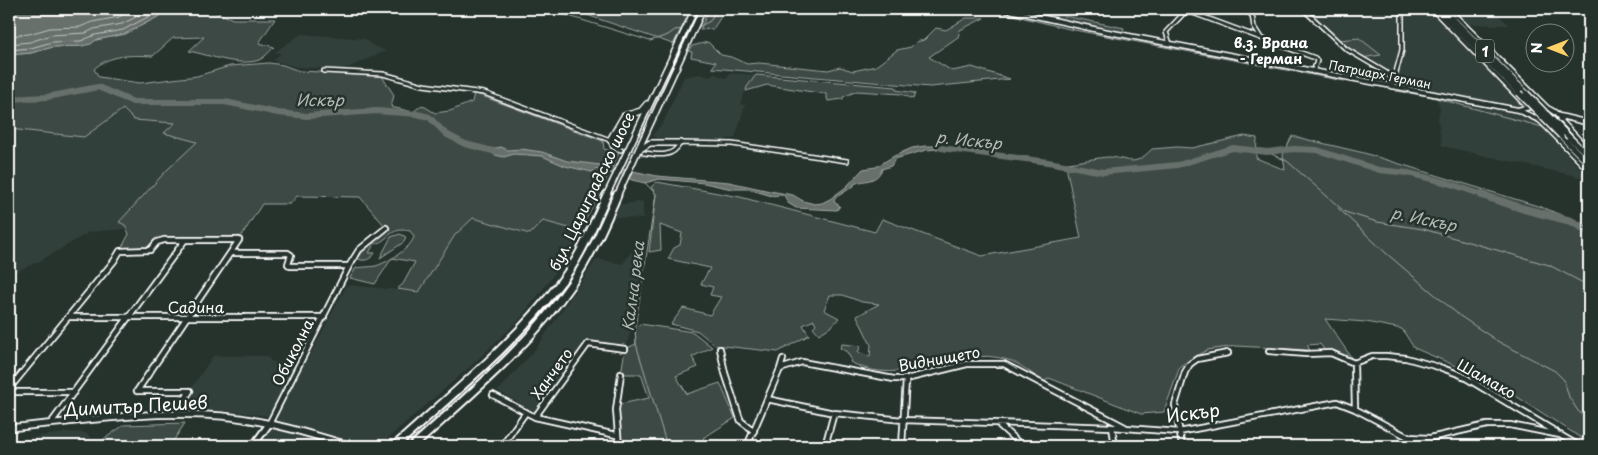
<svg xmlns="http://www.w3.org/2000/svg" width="1598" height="455" font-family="'Playpen Sans',sans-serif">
<rect width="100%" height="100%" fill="#26332d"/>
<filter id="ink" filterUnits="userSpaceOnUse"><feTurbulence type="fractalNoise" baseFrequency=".02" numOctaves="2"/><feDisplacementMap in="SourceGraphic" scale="10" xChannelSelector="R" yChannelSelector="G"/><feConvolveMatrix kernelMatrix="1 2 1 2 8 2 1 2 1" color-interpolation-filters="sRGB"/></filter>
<g filter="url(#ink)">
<!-- built -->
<path fill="#333f3a" d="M1303,9h126l94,97 -7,1 -129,-23 3,-6 -49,-31z
M1450,9h42l17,16 -44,-1z
M301,34l65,5 4,5 16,7 -41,18 -48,-2 -24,-7 8,-6 -6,-2z
M730,73l26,2 -9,12 -7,17 5,1 -10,33 -8,1 -3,3h-39l-28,-3 -3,-3v-3l9,-10 21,-46 15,-3 11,3 4,-3 12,4z
M1436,96l87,17 15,9 51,57 -147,-33 -4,-26 2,-12z
M123,109l11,11 42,3 -11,9 33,10 -63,86 -46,4 -47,28 -33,15v-146l75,8z
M643,201v18l-29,-2 6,-12z
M473,218l57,16 13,-13 37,10 -9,21 -52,68 -46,44 -94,82h-119l18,-29 -51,-6 -50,-1 36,-54h54l5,6 34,1 41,-78 72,7 36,-57z
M631,252h13l-13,78 -5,16 -5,2 -36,-5 -50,69 -37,-21 37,-41 62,-91 26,5z
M69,432l17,1 6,6 -1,7h-82l7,-6z"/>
<!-- green -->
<path fill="#3e4944" stroke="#9ea4a2" d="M173,9h35l25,10h42l-16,24 15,4c-4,4 -10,11 -15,13 -21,7 -49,-5 -70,-9l15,-14 -31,1 -20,18c-21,-1 -43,-2 -59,13l5,8 41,6 57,-7 33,-10 39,-3 14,2 16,6 82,4 13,20 -3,12 22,5 9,-7 13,8 15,-2 22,-9 2,-9 129,48 1,8 15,4 -39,78 -37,-10 -13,13 -57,-16 -18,17 -36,57 -22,-3 6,-5 12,-22 -23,-4 -17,26 -25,-6 6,-10c6,-1 14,-1 20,-2 12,-4 36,-18 38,-30l-4,-5c-21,-5 -21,11 -36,13l-5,9h6c-4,6 -10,9 -17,6l7,-12 25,-19 -6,-3 -24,-28 -63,-1 -7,8h-28l-23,36 -82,2 -4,6 -33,3 9,-17 -4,-9 -6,-3 48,-52 30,-28 -33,-9 11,-10 -41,-3 -11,-11 -39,28 -75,-8v-74l22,-2 22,-6 29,-1 14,-6 29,-6z
M569,9h123l-19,35z
M698,9h3l-59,126h-3z
M709,9h17l-13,20 -13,1z
M1014,9h16l94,19 -2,6z
M966,18h18l-24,12 -2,7 -29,20 23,14 20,-4 38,12 -80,8 -218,-19 4,-6 -25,-5 1,-5 -4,-1 4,-5 16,-4 13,13 10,2 16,7 12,-1 69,7 12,-3 13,4 23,-5 21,-16 14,-3 5,-5 8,-2 12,-12 10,2z
M1359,38l22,17 -20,3 -21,-18z
M756,75l140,12v3l19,3 -2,6 -12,-5 -44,-3 -14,6v2l-15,2 -2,-7 -59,-9 -21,6 1,-4z
M1244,136l13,2 -1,20 29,12 -2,-15 9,-19 72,17 177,54 48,19v217l-95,-61 -80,-34 -12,-19 -36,-7 -41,-3 26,38 -26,-6 -5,-7 -13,1 3,5 -74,-4 -29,4 -27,16 -16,46 -23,2 -92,-36 -5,4c-11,-7 -24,-19 -36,-22 -52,-17 -105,31 -158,2l1,-3 -4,-7 -7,-4 2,-4 19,2 -3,6 12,5 1,-12 -14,-29 22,-12 -17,-2 -19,-7h-13l-6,15 15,8 -7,8 -13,8 -6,-7 3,-3 -2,-4 -11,5 6,10 -31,17 -63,-7 -17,-14 -27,-7 12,-16 27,7 11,-18 -11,-2 3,-8 -12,-3 9,-16 -42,-9 6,-11 6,-3 2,-12 -22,-8 1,25 -12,2 7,-58 -5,-7 6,-5 83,15 135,35 7,-13 100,37 99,-18 -14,-67v-8c13,-1 32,-6 43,-6 21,2 23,11 42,-8l25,-2 15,1z
M600,217l3,1 -27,54 -34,46 -136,128h-2l134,-129 35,-45z
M400,234l6,3 -2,5 -24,16 11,-21z
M640,324l53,8 19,15 -20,10 6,10 -22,9 11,18 33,-11 15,35 -32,20 8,8h-92l-3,-41 33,-7 -8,-24h-20l4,-25 11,-5 -1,-16z
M185,423l-15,23h-76l30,-21z"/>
<!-- water -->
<path fill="#67706c" stroke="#a4a9a7" d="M9,9h164l-48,25 -29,6 -5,4 -9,2 -29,1 -22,6 -22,2z
M925,146h17l8,2 -24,2 -31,9 -4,7 -9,3c-6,14 -16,10 -28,15v2l-19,12 -1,4 6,4 -3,4 -41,-2 -8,-5 -4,-8 -12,1 -24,-7h-16l-28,-6 -45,-4 -14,4 -13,-3 -12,-6 -18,-1 -5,-4 -5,3 -27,-6 -23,-10 -28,-2 -10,3 -9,-2 -8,-5 14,-3 7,3 13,-1 21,3 25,9 42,5 48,10 72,6 41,9 23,4 10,6 12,3 7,-1 8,-4 16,-12 17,-18 13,-2 18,-11 18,-8z"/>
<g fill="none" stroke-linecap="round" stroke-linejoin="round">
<!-- shore -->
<path stroke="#c2c6c4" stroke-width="1" d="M9,36l20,-2 21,-6 30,-1 12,-5 27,-5 14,-8
M9,44l21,-2 21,-7 35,-2 8,-4 28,-5 30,-15
M9,50l22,-2 21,-6 29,-1 14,-6 28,-5 40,-21"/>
<!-- stream -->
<path stroke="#a4a9a7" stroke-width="1" d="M546,9l104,32 18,-6 7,-5 9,-1
M988,9l81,20 275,52
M698,27l12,-6 7,-12
M1396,91l32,5 118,32
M1267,152l20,9 58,51 32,10 46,7 126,36 40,21
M645,183l11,11 -21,134 1,16 31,102
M1338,208l49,46 73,62 39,26 56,29 9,9 5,17 9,14 11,9"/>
<!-- river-far1 -->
<path stroke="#67706c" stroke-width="6" d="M9,99l38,-2 51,-10 35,15h92l53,11 29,3 69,-5 41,3 12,3 17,17 19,10 32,8
M941,148l107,14 55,10 75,-7 55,-17 34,4 27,-3 23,1 62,20 29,3 40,10 38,13"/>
<!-- river -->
<path stroke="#67706c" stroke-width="8" d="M1482,195l42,14 47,12 18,10"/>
<!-- minor-tunnel -->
<path stroke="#3c4742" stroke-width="3" stroke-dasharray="3 1" stroke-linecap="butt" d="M621,150l23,3"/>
<defs>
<path id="minor-far1" d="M1244,9l8,6 2,12 7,11
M1303,9l43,40 39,23 8,7
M1432,9l96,99
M1449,9l99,99
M1170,44l-4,-12 18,-19h9l122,45 2,3 -4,11
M324,71l59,3 40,11 61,8 126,47 3,7 8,3
M1392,87l10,-37v-41
M1539,120l50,51
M1561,120l28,30
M644,153c14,2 29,5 36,-10l52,1 115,17"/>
<path id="minor" d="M231,253h57l3,2 -3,9 2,2h59
M69,317h255
M720,349l5,24 14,43 2,5 13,10
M1269,351l37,3 25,-1 23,10
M780,369l3,-10
M9,389l105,-128 6,-10 30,-1 7,-8 7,-2h75
M137,391l102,-151
M137,391h53
M9,392h65
M493,395l42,22 81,18
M767,399l67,14 69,7 209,7 67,5 158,-30 18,7 53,28 22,1 57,-13h23l50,10 19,11
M1355,409l-1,-46 18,-7h14l20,2 36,10 19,7 95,57
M175,415l15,-24
M535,417l53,-73 37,5
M51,423l134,-183
M269,424l80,-158 10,-16 27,-22
M998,424l24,22
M1112,427l3,19
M1408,437l3,9
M1411,438l18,8
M502,446l24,-34
M619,446l-3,-36 5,-36
M747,446l33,-77 22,-7 92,17h12l61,-15h37l121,63
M825,446l9,-33
M902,446l4,-67
M1182,446l-7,-41 10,-33 5,-8 7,-5 31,-6"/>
<path id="tertiary-far1" d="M1004,9l99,22 415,79
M1533,106c12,0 22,3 28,14 -15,7 -29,-4 -43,-10z
M1560,116l29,7"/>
<path id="tertiary" d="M253,446l16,-22"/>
<path id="secondary" d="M9,428c70,-7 142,-18 213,-12 44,4 87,18 130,30"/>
<path id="trunk-far1" d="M1437,9l82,84
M1443,9l83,84
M1561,136l28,28
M1569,137l20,19
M610,140l14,-24 17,-5 6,-7
M639,150l11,-7h30
M606,196l89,-187
M617,196l86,-187"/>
<path id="trunk" d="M395,446c57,-52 119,-102 166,-164 20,-25 32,-58 46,-87
M413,446c56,-51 116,-100 159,-163 19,-28 32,-58 45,-88"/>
</defs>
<!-- minor-far1 casing -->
<use href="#minor-far1" stroke="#fff" stroke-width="6"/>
<!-- minor casing -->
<use href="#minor" stroke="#fff" stroke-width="8"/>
<!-- tertiary-far1 casing -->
<use href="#tertiary-far1" stroke="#fff" stroke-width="7"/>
<!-- tertiary casing -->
<use href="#tertiary" stroke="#fff" stroke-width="9"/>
<!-- secondary casing -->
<use href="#secondary" stroke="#fff" stroke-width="9"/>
<!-- trunk-far1 casing -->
<use href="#trunk-far1" stroke="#fff" stroke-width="8"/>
<!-- trunk casing -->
<use href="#trunk" stroke="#fff" stroke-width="11"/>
<!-- minor-far1 -->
<use href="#minor-far1" stroke="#26332d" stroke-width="3"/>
<!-- minor -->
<use href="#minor" stroke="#26332d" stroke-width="4.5"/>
<!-- tertiary-far1 -->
<use href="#tertiary-far1" stroke="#26332d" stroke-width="4"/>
<!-- tertiary -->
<use href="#tertiary" stroke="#26332d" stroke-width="5"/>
<!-- secondary -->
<use href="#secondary" stroke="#26332d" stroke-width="5.5"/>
<!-- trunk-far1 -->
<use href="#trunk-far1" stroke="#26332d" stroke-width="5"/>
<!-- trunk -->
<use href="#trunk" stroke="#26332d" stroke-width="7"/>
<defs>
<path id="trunk-bridge" d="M1519,93l42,43
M1526,93l43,44"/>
</defs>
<!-- trunk-bridge casing -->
<use href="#trunk-bridge" stroke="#fff" stroke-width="8" stroke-linecap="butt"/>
<!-- trunk-bridge -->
<use href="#trunk-bridge" stroke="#26332d" stroke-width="5"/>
</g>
</g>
<g text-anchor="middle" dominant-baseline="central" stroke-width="5" stroke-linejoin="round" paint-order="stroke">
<!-- far-street labels -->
<g font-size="12" fill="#fff" stroke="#26332d">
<text transform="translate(1380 74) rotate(11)">Патриарх Герман</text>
</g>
<!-- far-neighbourhood labels -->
<g font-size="14" font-weight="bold" fill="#fff" stroke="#26332d">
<text x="1271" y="42">в.з. Врана<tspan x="1271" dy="16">- Герман</tspan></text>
</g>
<!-- shield labels -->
<rect fill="#26332d" stroke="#bec2c0" stroke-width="1" x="1476" y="39.5" width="18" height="23" rx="4"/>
<g font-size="14" font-weight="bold" fill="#fff">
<text x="1485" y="51">1</text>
</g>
<!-- street labels -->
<g font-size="15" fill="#fff" stroke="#26332d">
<text transform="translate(591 191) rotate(-64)">бул. Цариградско шосе</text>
<text x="196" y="306">Садина</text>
<text transform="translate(292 352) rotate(-63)">Обиколна</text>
<text transform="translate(939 358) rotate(-10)">Виднището</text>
<text transform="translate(551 373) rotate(-54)">Ханчето</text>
<text transform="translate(1487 378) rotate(29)">Шамако</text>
</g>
<!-- water labels -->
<g font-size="16" font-style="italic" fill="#b3b8b6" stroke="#26332d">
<text x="320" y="99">Искър</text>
<text transform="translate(969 139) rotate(6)">р. Искър</text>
<text transform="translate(1424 218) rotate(12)">р. Искър</text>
<text transform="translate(632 286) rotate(-83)">Кална река</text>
</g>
<!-- near-street labels -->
<g font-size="18" fill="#fff" stroke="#26332d">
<text transform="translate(136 405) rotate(-3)">Димитър Пешев</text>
<text transform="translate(1193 412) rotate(-7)">Искър</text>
</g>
</g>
<!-- margin -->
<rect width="1598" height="455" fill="none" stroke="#26332d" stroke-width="30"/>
<rect x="15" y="15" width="1568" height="425" fill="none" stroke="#fff" stroke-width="2" filter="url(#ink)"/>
<!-- north arrow -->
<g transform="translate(1550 48) rotate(270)"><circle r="24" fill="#26332d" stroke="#7d8581"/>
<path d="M0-4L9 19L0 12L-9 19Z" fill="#ffd166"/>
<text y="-8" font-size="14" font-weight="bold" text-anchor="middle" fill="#ffffff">N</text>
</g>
</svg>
